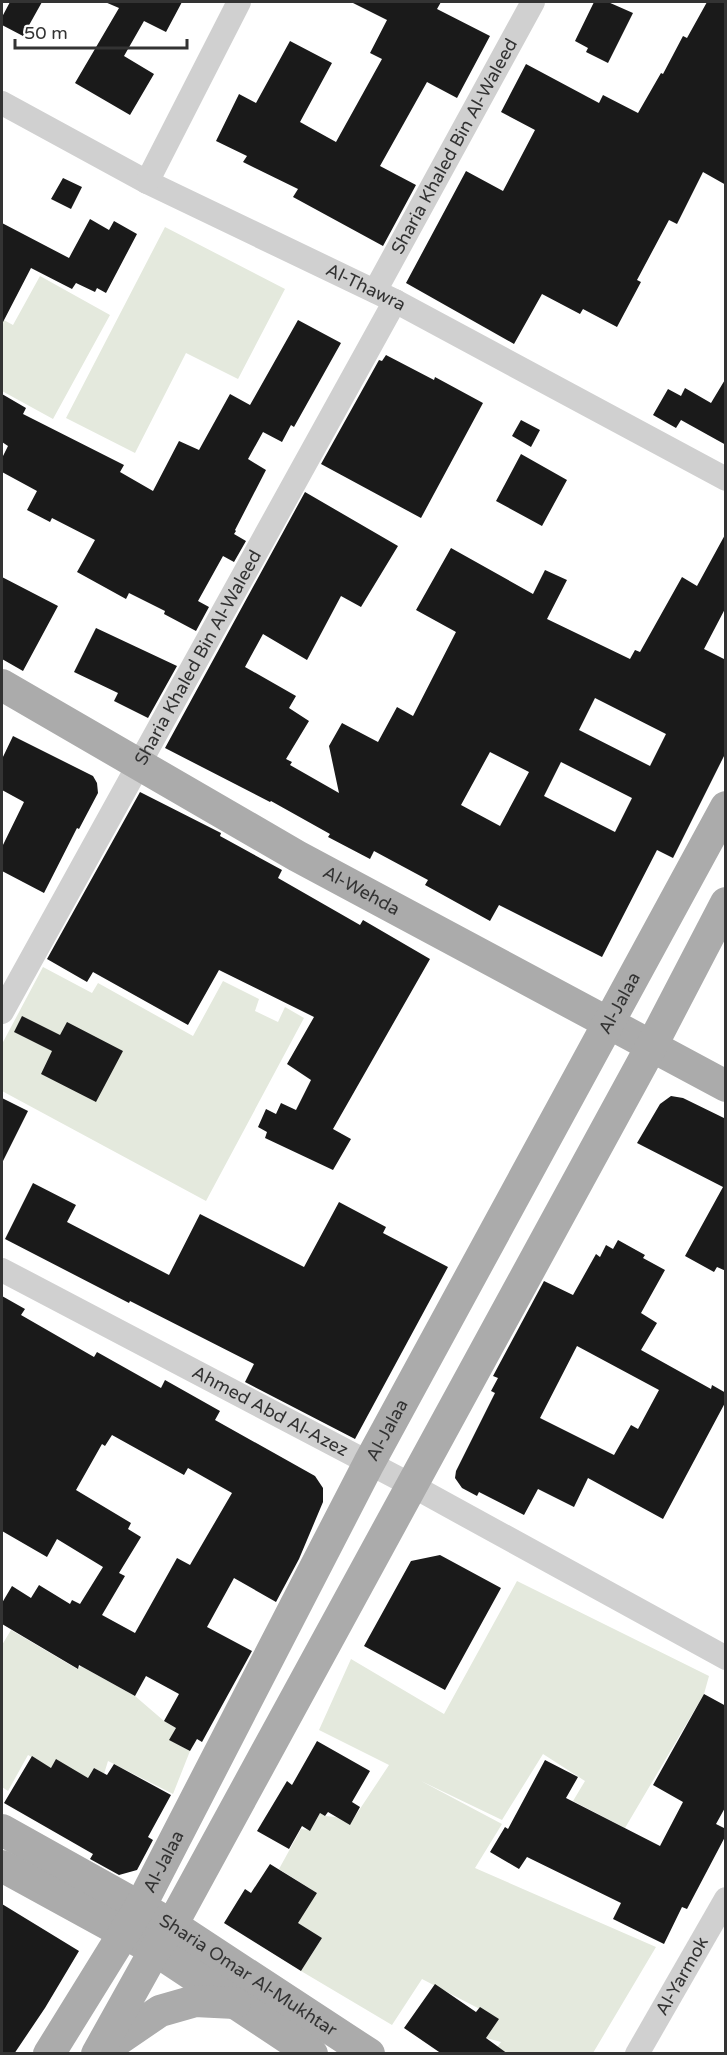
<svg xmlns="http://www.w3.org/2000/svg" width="727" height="2055" font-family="'Varela Round',sans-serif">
<rect width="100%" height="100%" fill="#fff"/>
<!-- green -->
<path fill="#e4e9dd" d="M165,227l120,62 -47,90 -52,-26 -51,100 -69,-35z
M40,276l70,39 -57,104 -51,-28v-72l11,6z
M43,967l49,26 6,-10 95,53 30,-55 36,18 -4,12 23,11 7,-15 19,11 -98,183 -204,-110v-47z
M517,1581l192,95 -5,18 -79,134 -52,-27 12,-20 -42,-27 -41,66 -81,-39 81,43 -27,44 181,79 -63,106h-100l8,-11 -15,-4 13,-19 -77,-40 -30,46 -91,-54 21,-33 -28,-15 23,-30 -38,-24 22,-40 9,1 10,-17 5,3 11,1 14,7 39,-59 -70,-35 32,-71 93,55z
M11,1630l66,39 4,-3 54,30 29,25 12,7 -6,12 20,11 -17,43 -65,-33 -4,13 -10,-6 -6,10 -37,-10 -23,-13 -20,36 -6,-4v-142z"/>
<!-- building -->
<path fill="#1a1a1a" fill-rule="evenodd" d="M10,2h32l-19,34 -21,-11v-8z
M105,2h77l-16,30 -22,-11 -20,35 30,18 -24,41 -55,-32 44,-75z
M351,2h90l-4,7 53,27 -33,62 -30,-16 -47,84 36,19 -33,61 -90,-49 5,-8 -55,-27 4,-6 -31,-15 23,-47 17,9 34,-62 42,22 -32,59 36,20 46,-83 -12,-6 17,-33z
M594,2h14l25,11 -25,50 -22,-11 2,-4 -13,-7z
M707,2h18l1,183 -23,-13 -26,52 -8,-4 -32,60 4,2 -24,45 -34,-18 -3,5 -38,-20 -28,50 -108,-61 60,-112 37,20 32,-61 -34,-18 25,-48 73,39 4,-8 35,18 23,-40 2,1 20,-38 4,2z
M63,178l19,9 -11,22 -20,-10z
M90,219l19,11 5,-9 23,13 -31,59 -9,-5 -2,4 -19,-9 -4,6 -41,-21 -29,56v-101l67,35z
M298,320l43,23 -47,84 -3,-2 -9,17 -19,-10 -15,27 18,11 -31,60 1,1 -2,3 12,7 -12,21 -11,-6 -25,45 11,6 -13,24 -32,-17 1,-3 -36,-18 -3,6 -49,-27 18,-32 -43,-22 -2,4 -23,-12 10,-19 -35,-19v-14l6,-12 -6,-4v-48l24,14 -3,6 101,51 -4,7 33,19 26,-50 20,9 31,-56 20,11z
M386,355l48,25 1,-3 48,26 -62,115 -100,-54 58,-104 3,1z
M726,378v67l-45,-25 -5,8 -23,-13 15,-26 13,7 4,-8 26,15z
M521,420l19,10 -9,17 -19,-11z
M521,454l46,26 -25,46 -46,-25z
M305,492l93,54 -37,61 -20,-11 -34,64 -44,-26 -18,33 51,29 -7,12 20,13 -23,38 6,3 -2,3 49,28 -10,-47 13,-23 36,19 19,-35 16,9 43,-84 -40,-22 35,-62 82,46 12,-24 22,10 -20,39 83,40 5,-9 5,2 42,-75 15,9 29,-53v74l-22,42 22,11v92l-53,106 -16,-8 -55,107 -103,-52 -9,16 -65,-36 3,-5 -54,-29 -4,8 -42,-22 2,-3 -59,-33 -1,1 -105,-54zM595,698l71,36 -16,32 -71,-36zM490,752l39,20 -29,54 -39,-21zM561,762l71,36 -17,34 -71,-36z
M2,577l56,29 -35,65 -21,-12z
M96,628l81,38 -29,52 -34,-17 4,-8 -44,-21z
M13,736l80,40 4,7 1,10 -19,36 -2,-1 -33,65 -42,-22v-24l22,-45 -22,-12v-31z
M140,792l81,41 -1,3 62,34 -4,8 82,47 3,-5 67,39 -97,170 18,10 -18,31 -68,-32 2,-6 -9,-5 8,-18 10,5 5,-11 15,7 15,-30 -24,-16 27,-47 -95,-47 -31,55 -95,-53 -6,10 -40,-23z
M22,1016l38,19 7,-13 56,29 -27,51 -55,-28 11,-23 -38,-19z
M671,1096l12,2 43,21v152l-9,-4 -3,5 -29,-16 38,-69 -86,-44 23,-39z
M2,1098l26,13 -26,52z
M33,1183l43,22 -9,17 102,53 31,-61 104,53 35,-65 47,25 -3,6 65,34 -93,172 -110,-57 9,-18 -124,-63 -1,2 -124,-64z
M618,1240l27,15 -2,3 22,12 -24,43 16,10 -16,27 70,39 1,-4 14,8v8l-63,118 -75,-41 -14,29 -36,-18 -14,26 -45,-23 -2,4 -15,-8 -7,-10 1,-7 39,-78 -4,-2 7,-13 -5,-2 51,-95 29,14 23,-41 4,3 6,-12 7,4zM577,1346l82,44 -21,39 -7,-4 -17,30 -74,-37z
M2,1296l23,13 -4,6 73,42 3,-5 64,36 4,-8 55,31 -5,9 100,56 8,12v14l-24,57 -23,43 -42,-24 -27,49 45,24 -50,91 -5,-3 -7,12 -21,-11 7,-12 -12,-7 15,-27 -33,-18 -11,20 -56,-31 -1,4 -76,-45v-21l10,-17 19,12 8,-13 31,19 2,-4 8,4 23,-37 -46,-28 -10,18 -45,-26zM112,1435l72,40 4,-7 44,25 -42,72 -13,-7 -42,75 -33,-18 23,-39 -6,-3 22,-36 -13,-8 3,-6 -55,-33 26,-46 3,2z
M440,1555l61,33 -56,102 -81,-44 47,-85z
M704,1694l22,12v100l-10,18 10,5v6l-39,74 -5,-2 -18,37 -51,-25 8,-16 -94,-46 -8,12 -29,-17 15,-25 3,2 37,-69 33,17 -12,21 94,48 23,-44 -30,-17z
M317,1741l53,30 -18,31 8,5 -10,18 -22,-13 -3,4 -5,-3 -10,18 -8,-5 -13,23 -32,-18 30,-50 5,4z
M32,1756l19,12 5,-9 32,19 6,-10 13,7 7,-11 57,31 -23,42 5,3 -16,30 -18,5 -29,-16 3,-5 -89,-51z
M270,1864l47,29 -19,30 24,15 -21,33 -77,-48 21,-34 6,4z
M2,1904l77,47 -34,57 -31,46h-12z
M435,1984l41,28 4,-5 19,12 -13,19 22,16h-66l-38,-26z"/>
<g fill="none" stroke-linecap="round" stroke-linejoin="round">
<!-- minor -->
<g stroke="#d0d0d0" stroke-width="24">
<path id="s1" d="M2,103l145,79 248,119 331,178"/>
<path d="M147,182l92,-180"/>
<path id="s2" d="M375,291l158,-289"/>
<path id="s3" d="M2,1012l393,-711"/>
<path id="s4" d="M2,1270l409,215 315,173"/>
<path id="s5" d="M637,2054l89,-155"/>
</g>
<!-- major -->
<g stroke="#ababab" stroke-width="32">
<path id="s6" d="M2,685l295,171 429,230"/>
<path id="s7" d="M2,1830l170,95 197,129"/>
<path d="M2,1866l153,84 157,104"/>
<path d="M103,2050l57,-39 35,-10 40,2"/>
<path id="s8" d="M49,2054l91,-147 229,-444 357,-656"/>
<path d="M97,2054l58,-104 17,-25 479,-878 75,-144"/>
</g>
</g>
<g text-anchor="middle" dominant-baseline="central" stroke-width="6" stroke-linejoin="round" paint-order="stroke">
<!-- street labels -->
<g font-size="18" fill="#333" stroke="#fff">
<text stroke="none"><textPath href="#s2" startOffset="165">Sharia Khaled Bin Al-Waleed</textPath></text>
<text stroke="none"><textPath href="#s1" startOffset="408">Al-Thawra</textPath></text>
<text stroke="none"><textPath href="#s3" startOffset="405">Sharia Khaled Bin Al-Waleed</textPath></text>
<text stroke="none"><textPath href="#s6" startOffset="414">Al-Wehda</textPath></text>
<text stroke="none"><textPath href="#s8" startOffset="1196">Al-Jalaa</textPath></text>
<text stroke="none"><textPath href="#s4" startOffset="303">Ahmed Abd Al-Azez</textPath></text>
<text stroke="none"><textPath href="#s8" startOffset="710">Al-Jalaa</textPath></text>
<text stroke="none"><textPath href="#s8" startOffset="224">Al-Jalaa</textPath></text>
<text stroke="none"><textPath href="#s7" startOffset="286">Sharia Omar Al-Mukhtar</textPath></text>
<text stroke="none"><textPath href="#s5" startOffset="90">Al-Yarmok</textPath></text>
</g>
</g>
<!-- border -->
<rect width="727" height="2055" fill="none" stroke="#333333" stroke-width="6"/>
<!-- scale -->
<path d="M15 39v9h172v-9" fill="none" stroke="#333333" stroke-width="3"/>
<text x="24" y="39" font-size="18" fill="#333333" stroke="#ffffff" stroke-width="4.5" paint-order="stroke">50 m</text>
</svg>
